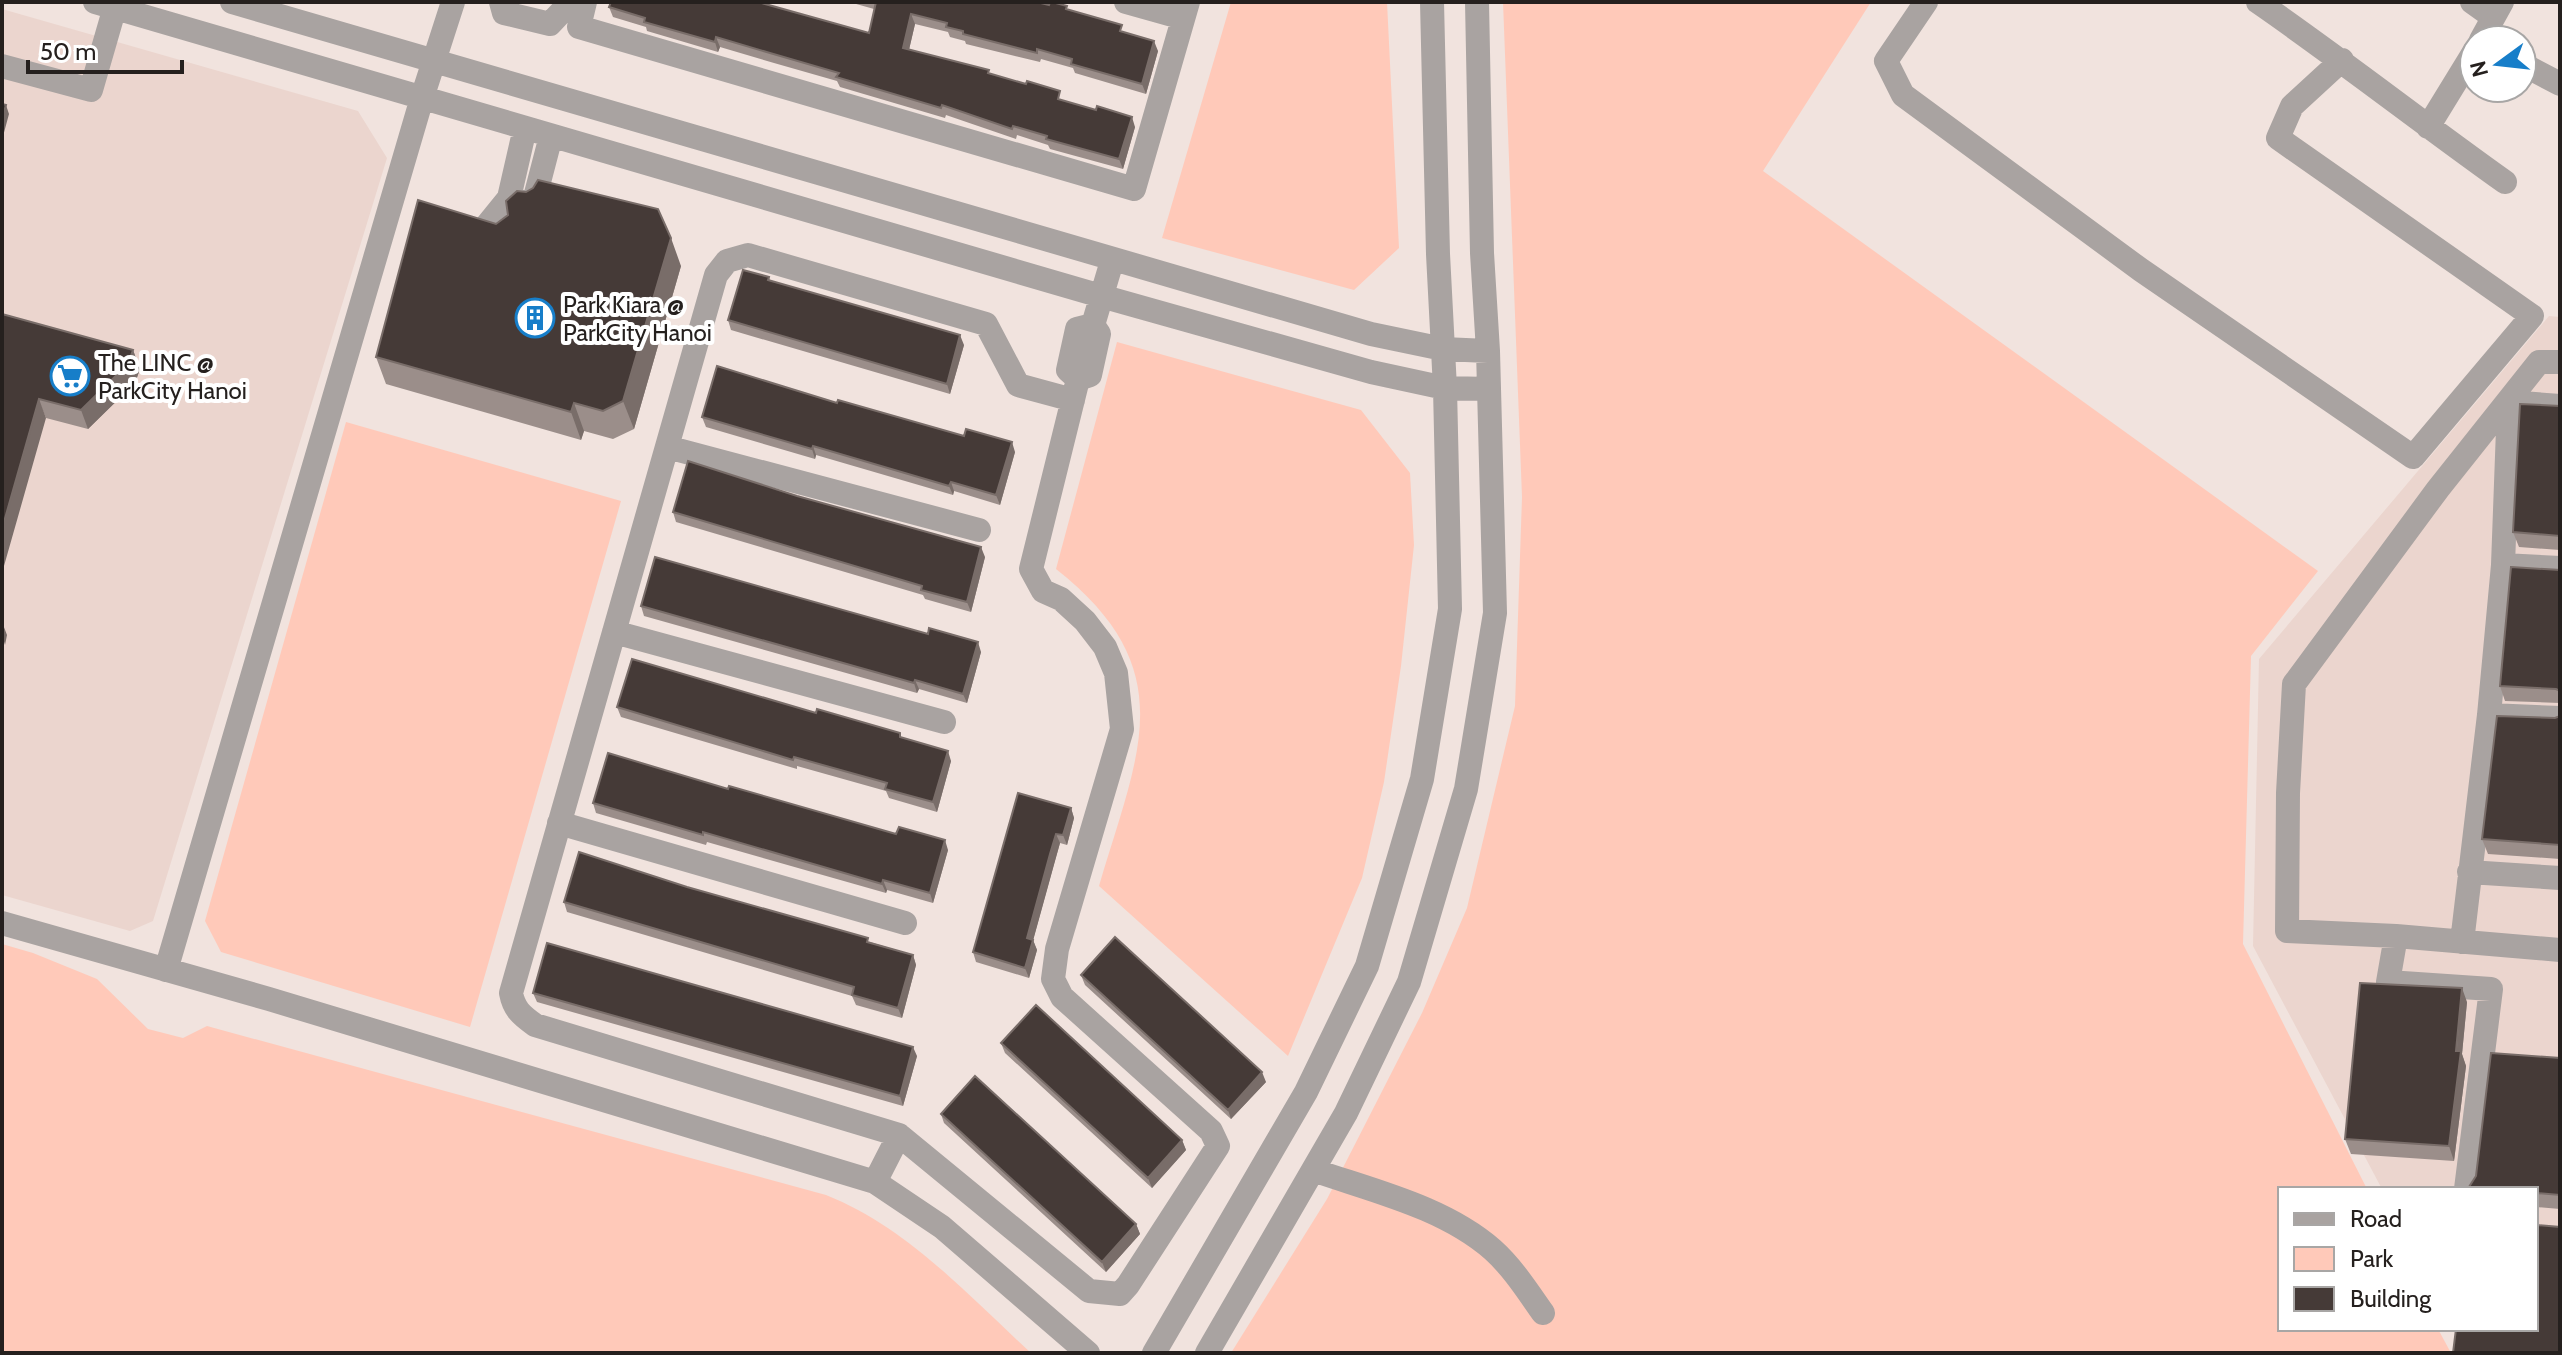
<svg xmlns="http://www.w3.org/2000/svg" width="2562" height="1355" font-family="Cabin,sans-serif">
<rect width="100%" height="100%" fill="#f1e3de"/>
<!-- built -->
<path fill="#ebd5ce" d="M2,9l356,102 29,47 -234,763 -23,10 -128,-36z
M2549,316l11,1v1036l-24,-24v-140h-154l-129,-243 6,-287z"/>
<!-- green -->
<path fill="#ffc9b9" d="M1231,2h156l12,246 -45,42 -192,-52z
M1503,2h368l-108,169 555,400 -67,85 -8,288 124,245h-87v140h158l13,24h-1220l96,-154 95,-186 45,-105 48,-202 7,-209z
M1117,342l244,68 49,63 4,72 -13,121 -17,116 -22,96 -74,178 -189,-170c39,-133 85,-216 -43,-317z
M346,422l275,79 -151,526 -249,-75 -16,-31z
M2,944l31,9 64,26 51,50 35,9 24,-12 619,169c81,32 142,100 205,158h-1029z"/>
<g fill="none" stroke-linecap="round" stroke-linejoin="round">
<!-- minor -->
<path stroke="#a9a3a1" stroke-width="24" d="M95,2l1006,294 270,76 74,16 44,1
M232,2l1139,332 72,15 45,2
M501,2l3,11 46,11 15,-16
M585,2l-6,25 555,162 54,-187
M1126,2l57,16
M1926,2l-40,59 17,34 238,175 272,187 119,-141 -254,-178 14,-32 50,-46
M2258,2c84,58 164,121 247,180
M2472,2l21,15
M2481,40l21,-38
M2522,64l38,20
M2,66l89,24 24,-83
M2428,127l46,-75
M509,198l16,-70
M501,236l-18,-6 26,-32 24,7 18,-69
M2560,362h-21l-101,127 -144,195 -6,109 -1,138 109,5 164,14
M1078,379l12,-4 9,-41 -6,-9 19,-64
M1078,379l-10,-9 9,-41 16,-4
M1073,400l-55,-15 -32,-61 -238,-69 -21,6 -11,14 -205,718c3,16 10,22 24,32l364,110 190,156 31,3 8,-9 90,-139 -7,-15 -149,-134 -9,-18 4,-30 65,-220 -6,-56 -11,-26 -20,-26 -24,-22 -18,-8 -12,-22 47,-190
M667,447l312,83
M2503,565l57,3
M614,632l330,90
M2489,715l71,3
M559,823l346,100
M2469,872l91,6
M2,923l267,76 606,183 67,45 146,126
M2396,936l-8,46 103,7 -25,200
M2462,942l27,-227 14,-150 6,-163 51,4
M166,970l256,-872 31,-96
M1313,1170c60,21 131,37 180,80 20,18 35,42 50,63
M875,1182l24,-47
M1154,1353l152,-261 61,-126 55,-187 28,-170 -5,-221 -7,-134 -6,-252
M1207,1353l139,-240 63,-131 57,-193 29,-176 -7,-262 -6,-98 -5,-251"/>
</g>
<!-- wall -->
<path fill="#9b8e8a" d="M849,2h188l31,8 56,22 34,19 -12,43 -71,-21 -2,-5 -32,-9 -1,3 -74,-18 -1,-3 -15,-4 -2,-5 -33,-8 -6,26 81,24 145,53 -12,42 -73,-20 -2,-4 -31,-10 -1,4 -70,-24 -1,3 -105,-31 -3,-6 -63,-18 -54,-16 -2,5 -71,-21 -1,-4 -33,-10 -4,-10 260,26 5,-24z
M508,215l173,51 -47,163 -21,10 -29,-8 -3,9 -195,-56 -10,-27 120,-133z
M769,277l1,3 194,65 -14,49 -219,-64 -3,-10z
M2,314l131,36 7,19 -5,14 -47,46 -42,-11z
M837,403l178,49 -15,53 -46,-14 -1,4 -137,-40 -1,4 -109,-32 -4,-10z
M2560,406v144l-41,-3 -6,-15z
M673,512l312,45 -14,55 -46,-13 -2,-4 -247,-73z
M2560,570v133l-55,-2 -5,-15z
M641,606l287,28 53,18 -14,51 -48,-14 -2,4 -273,-77z
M617,707l285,31 49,23 -14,51 -48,-14 -3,-7 -89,-25v3l-176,-52z
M2560,716v143l-72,-5 -6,-15 73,-121z
M728,789l220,61 -15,53 -46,-13 -1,3 -179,-51 -1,3 -110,-32 -3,-10z
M1071,808l3,10 -7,27 -7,-2 -6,21 -21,76 4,10 -8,28 -53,-16 -3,-10z
M687,887l226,68 3,10 -14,53 -46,-13 -4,-9 -285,-84 -3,-10z
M1081,975l185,107 -35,37 -146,-134z
M533,993l384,63 -14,50 -366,-104z
M2467,1002l-5,52 4,12 -12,95 -103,-7 -6,-15z
M1001,1043l181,97 4,10 -34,38 -147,-135z
M2560,1058v151l-24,-2v-18h-67v-2l7,-11z
M941,1114l195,110 4,10 -34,38 -162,-149z"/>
<!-- shaded-wall -->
<path fill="#796d69" d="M911,14l4,10 -8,34 -4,-10z
M716,37l4,10 -2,5 -3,-10z
M1154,41l4,10 -12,43 -4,-10z
M6,105l3,9 -7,26v-22z
M1132,117l3,10 -12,42 -4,-10z
M671,238l10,28 -47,163 -11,-28z
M960,335l4,10 -14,49 -3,-10z
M133,350l7,19 -5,14 -47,46 -7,-19z
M39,399l7,19 -44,155v-44z
M574,403l10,28 -3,9 -10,-28z
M1012,442l3,10 -15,53 -4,-10z
M813,446l3,9 -1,4 -3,-10z
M951,482l3,9 -1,4 -4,-9z
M981,547l4,10 -14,55 -4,-10z
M2,622l5,13 -2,10 -3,-10z
M978,642l3,10 -14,51 -4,-9z
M915,680l4,9 -2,4 -3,-10z
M948,751l3,10 -14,51 -4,-10z
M1071,808l3,10 -7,27 -4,-10z
M1056,834l4,9 -29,105 -4,-10z
M945,840l3,10 -15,53 -3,-10z
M883,880l4,10 -1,3 -4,-9z
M1033,940l4,10 -8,28 -4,-10z
M913,955l3,10 -14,53 -4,-10z
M2462,988l5,14 -5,52 4,12 -12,95 -5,-15z
M913,1047l4,9 -14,50 -3,-10z
M1262,1072l4,10 -35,37 -3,-9z
M1182,1140l4,10 -34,38 -4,-10z
M1136,1224l4,10 -34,38 -4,-10z"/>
<!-- building -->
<path fill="#453a37" stroke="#796d69" stroke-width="2" d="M611,2h147l111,31 7,-31h161l12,3 1,-3h2l15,4 -1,3 56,16 -2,6 34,10 -12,43 -71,-20 1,-5 -35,-10v4l-74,-19v-3l-17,-4 1,-4 -36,-9 -8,34 86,22 -1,3 38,11 1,-3 33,10 -2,8 38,11 1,-4 35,11 -13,42 -73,-20 1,-3 -34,-10 -1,3 -70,-24 -1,3 -105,-31 3,-4 -69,-20 -54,-16 -1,5 -71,-20 1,-4 -36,-11z
M2,104l4,1 -4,13z
M538,180l120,29 13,29 -48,163 -20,10 -29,-8 -3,9 -195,-55 42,-157 78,24 12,-9 -2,-14 11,-10 9,1 7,-4z
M743,270l26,7 -1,3 192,55 -13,49 -219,-64z
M2,314l131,36 -5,14 -47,46 -42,-11 -37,130z
M717,366l120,37 1,-3 126,36 2,-7 46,13 -16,53 -45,-13 -2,4 -136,-40 -1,3 -110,-32z
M2520,404l40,2v130l-47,-4z
M688,461l109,35 184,51 -14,55 -46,-12 1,-4 -249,-74z
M655,557l273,77 1,-6 49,14 -15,52 -48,-14 -1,3 -273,-77z
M2511,567l49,3v121l-4,-2 -56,-3z
M632,659l184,54 1,-4 83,24v4l48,14 -15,51 -48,-13 2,-6 -93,-26 -1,3 -176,-53z
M2497,716l58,2 5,-2v129l-78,-6z
M608,753l120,36 1,-3 167,48 3,-7 46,13 -15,53 -47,-13 -1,4 -179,-52v3l-110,-32z
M1018,793l53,15 -8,27 -7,-1 -6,20 -23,84 6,2 -8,28 -52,-16z
M579,852l108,35 181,51 -1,4 46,13 -15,53 -46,-13 2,-8 -290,-85z
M1115,937l147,135 -34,38 -147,-135z
M547,943l366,104 -13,49 -367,-103z
M2360,983l102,5 -6,63h5l-12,95 -104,-7z
M1036,1005l146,135 -34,38 -147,-135z
M2491,1053l69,5v137l-24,-2v-4h-42l-25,-2 7,-11z
M975,1076l161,148 -34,38 -161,-148z
M2536,1225l24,2v126h-107l3,-24h80z"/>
<!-- icons -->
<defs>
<symbol id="building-ring" viewBox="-11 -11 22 22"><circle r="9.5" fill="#fff" stroke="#177ec9" stroke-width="1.5"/><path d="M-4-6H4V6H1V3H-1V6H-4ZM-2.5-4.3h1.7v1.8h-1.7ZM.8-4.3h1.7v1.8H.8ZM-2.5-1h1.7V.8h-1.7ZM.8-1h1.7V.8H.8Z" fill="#177ec9"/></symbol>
<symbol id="supermarket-ring" viewBox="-11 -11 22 22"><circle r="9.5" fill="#fff" stroke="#177ec9" stroke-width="1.5"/><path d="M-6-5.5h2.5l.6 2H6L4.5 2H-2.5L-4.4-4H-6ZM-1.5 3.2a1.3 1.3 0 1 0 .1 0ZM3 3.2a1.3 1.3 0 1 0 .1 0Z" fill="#177ec9"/></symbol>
</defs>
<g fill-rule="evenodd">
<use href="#building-ring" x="513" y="296" width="44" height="44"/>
<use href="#supermarket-ring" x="48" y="354" width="44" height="44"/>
</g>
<g text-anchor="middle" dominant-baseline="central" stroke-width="8" stroke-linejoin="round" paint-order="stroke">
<!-- poi labels -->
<g font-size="24" fill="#25201e" stroke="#fff" text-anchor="start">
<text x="563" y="304">Park Kiara @<tspan x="563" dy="28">ParkCity Hanoi</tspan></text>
<text x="98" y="362">The LINC @<tspan x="98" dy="28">ParkCity Hanoi</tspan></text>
</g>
</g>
<!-- border -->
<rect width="2562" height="1355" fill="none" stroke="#25201e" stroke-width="8"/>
<!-- legend -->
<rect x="2278" y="1187" width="260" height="144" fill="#ffffff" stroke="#a8a6a5" stroke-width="2"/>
<rect x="2294" y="1213" width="40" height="12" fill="#a9a3a1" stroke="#a8a6a5" stroke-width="2"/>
<text x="2350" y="1227" font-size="24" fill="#25201e">Road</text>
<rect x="2294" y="1247" width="40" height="24" fill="#ffc9b9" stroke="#a8a6a5" stroke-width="2"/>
<text x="2350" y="1267" font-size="24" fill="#25201e">Park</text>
<rect x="2294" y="1287" width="40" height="24" fill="#453a37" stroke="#a8a6a5" stroke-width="2"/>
<text x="2350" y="1307" font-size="24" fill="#25201e">Building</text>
<!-- north arrow -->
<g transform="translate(2498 64) rotate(255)"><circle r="38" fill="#ffffff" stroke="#a8a6a5" stroke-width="2"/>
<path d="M0-6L14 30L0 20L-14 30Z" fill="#177ec9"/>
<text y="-12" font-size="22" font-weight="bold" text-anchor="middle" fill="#25201e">N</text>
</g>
<!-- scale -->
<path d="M28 60v12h154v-12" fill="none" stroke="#25201e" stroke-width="4"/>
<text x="40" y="60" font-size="24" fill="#25201e" stroke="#ffffff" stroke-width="6" paint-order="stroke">50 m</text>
</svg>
